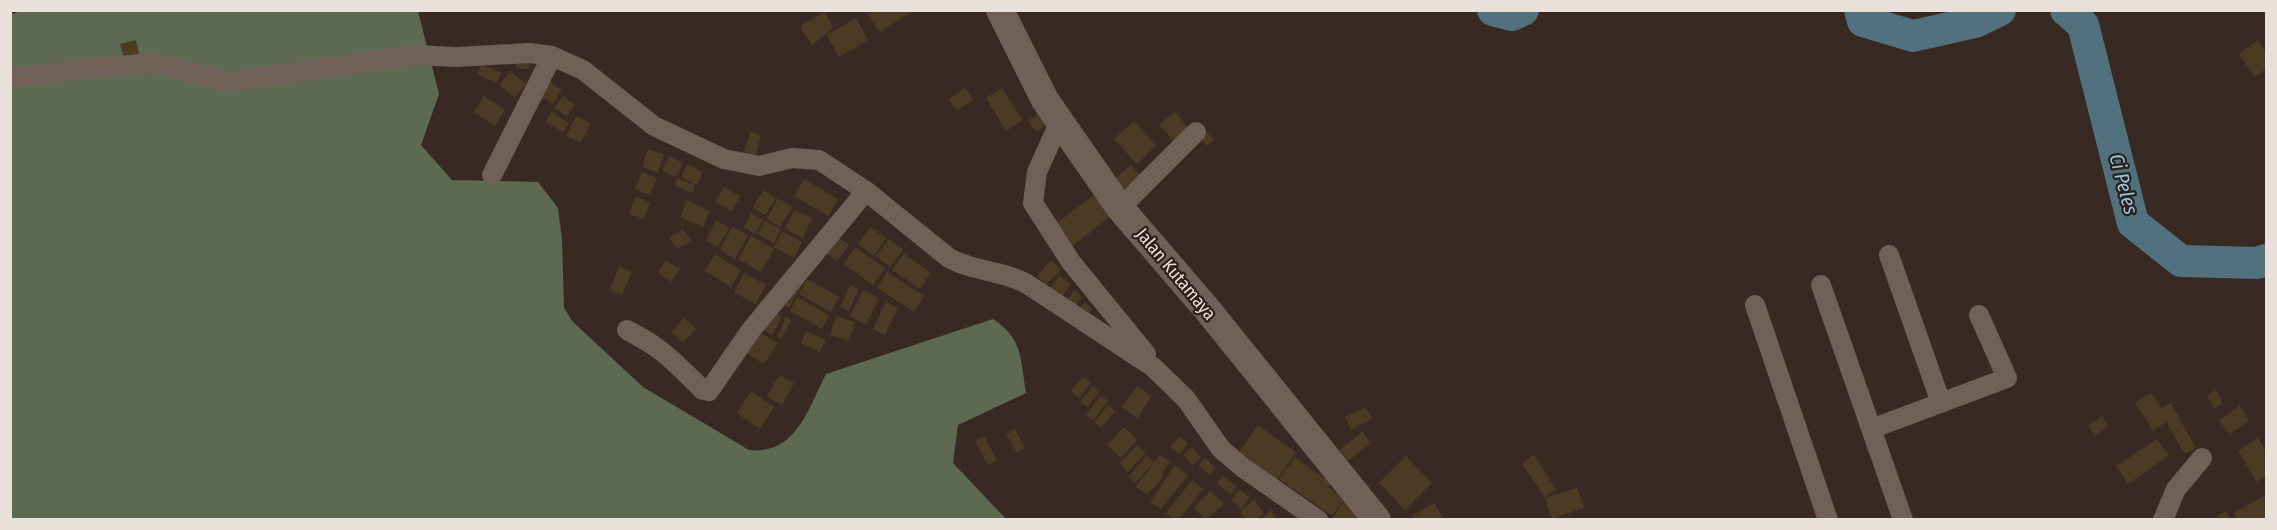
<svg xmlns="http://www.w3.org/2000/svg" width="2277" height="530" font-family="'Fira Sans Condensed',sans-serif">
<rect width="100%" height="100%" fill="#382a22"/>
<!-- forest -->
<path fill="#5d6a51" d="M23,10l395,1 21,83 -18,51 31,35 86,2 20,26 4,31 2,69 9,14 70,65 106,63c47,5 59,-41 77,-76l167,-55c31,21 27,40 33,74l-68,32 -5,38 53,56h-995l-1,-504z"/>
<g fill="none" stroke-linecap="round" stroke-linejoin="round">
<!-- river -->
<path stroke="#52717e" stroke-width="32" d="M1493,10l19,5 11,-5
M1860,10l3,11 50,15 62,-14 25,-12
M2066,10l17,15 50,198 48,38 76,2 9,-3"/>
</g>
<!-- building -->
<path fill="#4b3b25" d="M875,10h40l-36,22 -11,-17z
M825,12l8,16 -21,17 -11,-16 1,-4z
M856,18l12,22 -29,17 -12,-22z
M136,40l3,14 -15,4 -4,-14z
M2258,40l8,12v17l-11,8 -16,-23z
M517,57l13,2 -2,10 -12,-1z
M482,64l19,9 -4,10 -20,-9z
M510,71l16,13 -11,13 -16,-12z
M547,80l15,10 -9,14 -15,-10z
M965,88l8,12 -16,11 -8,-12z
M1002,88l21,32 -17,11 -20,-33z
M484,96l21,14 -10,16 -21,-14z
M563,96l12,9 -8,11 -13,-8z
M551,112l18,11 -6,9 -17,-10z
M1040,112l8,12 -12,8 -8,-11z
M1175,112l16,19 -15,13 -17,-20z
M577,116l14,8 -11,19 -14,-8z
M1134,121l22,24 -19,19 -23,-25z
M1204,129l10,10 -6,7 -11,-10z
M750,132l11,3 -6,24 -12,-4z
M648,149l16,5 -6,19 -16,-6z
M670,156l13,7 -7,14 -14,-7z
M687,164l16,8 -6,13 -16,-8z
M1131,165l9,10 -18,16 -9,-11z
M642,172l15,6 -7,17 -15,-6z
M677,178l18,7 -2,8 -18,-7z
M804,179l34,20 -10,17 -34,-20z
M723,187l17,9 -8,15 -17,-9z
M763,190l13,8 -11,17 -12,-7z
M1098,192l17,21 -45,35 -17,-22z
M635,197l15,5 -6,17 -15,-5z
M778,198l14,9 -12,20 -13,-8z
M687,200l23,11 -7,16 -23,-10z
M794,210l18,8 -9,20 -18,-9z
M751,213l12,7 -8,14 -11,-7z
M716,221l13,6 -11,20 -12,-6z
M765,221l16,8 -7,14 -16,-9z
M732,227l16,8 -13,24 -15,-9z
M870,227l16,11 -12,18 -16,-12z
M683,229l8,12 -14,8 -8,-11z
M782,231l20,11 -8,16 -20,-11z
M751,236l23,13 -13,23 -23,-13z
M837,236l12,9 -12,16 -12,-9z
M889,239l14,11 -13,17 -14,-11z
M855,247l30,21 -12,17 -29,-21z
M715,254l26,16 -10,17 -26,-16z
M904,254l27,19 -11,16 -28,-19z
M1051,260l10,9 -15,16 -9,-9z
M666,261l14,8 -9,13 -13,-9z
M619,266l13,6 -10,23 -12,-5z
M887,272l37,24 -10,16 -37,-24z
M744,273l22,12 -10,19 -22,-12z
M1059,276l12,8 -9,13 -12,-9z
M807,279l32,18 -8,15 -32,-18z
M805,280l-16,28 -5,-3z
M850,285l9,4 -10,22 -9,-4z
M863,290l16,8 -13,27 -16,-9z
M1075,290l7,8 -7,8 -8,-7z
M797,297l32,18 -7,14 -32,-18z
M886,302l12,6 -13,27 -12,-6z
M1085,302l7,7 -7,8 -7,-7z
M770,310l12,7 -10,18 -12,-7z
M836,316l19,6 -6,19 -19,-6z
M786,317l5,3 -9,19 -5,-2z
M684,318l12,11 -13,14 -12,-11z
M756,330l22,13 -14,21 -21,-13z
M806,331l20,9 -6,12 -19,-9z
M779,375l15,8 -12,22 -15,-8z
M1083,377l8,6 -12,15 -8,-7z
M1093,386l6,6 -12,15 -7,-5z
M1137,386l15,10 -15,22 -15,-11z
M2216,390l7,14 -9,4 -7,-13z
M751,391l23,16 -14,22 -23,-16z
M2151,393l11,15 9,-5 25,45 -11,6 -19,-32 -13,9 -18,-28z
M1101,396l7,5 -15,19 -7,-6z
M1108,405l7,6 -14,17 -7,-6z
M2240,406l9,15 -20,13 -10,-14z
M1366,407l6,12 -21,11 -6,-13z
M2102,416l6,11 -13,9 -7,-10z
M1258,425l38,27 -19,28 -39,-26z
M1124,427l13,13 -16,18 -14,-13z
M1015,429l10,19 -8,5 -11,-19z
M1362,432l9,11 -23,18 -9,-11z
M984,436l13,24 -9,5 -13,-23z
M1179,436l9,7 -8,11 -10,-7z
M2258,438l8,13v25l-9,6 -19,-31z
M2157,439l12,17 -41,28 -12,-18z
M1137,445l9,8 -18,19 -8,-8z
M1191,447l10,10 -8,8 -10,-10z
M1160,455l10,7 -8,12 2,2 -17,19 -11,-9z
M1534,455l22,34 -12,8 -22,-34z
M1147,456l7,6 -19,21 -7,-6z
M1406,456l26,27 -27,27 -26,-27z
M1295,457l36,26 -3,4 16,12 -12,17 -53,-37z
M1205,458l11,10 -6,7 -11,-10z
M1175,465l13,10 -27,34 -11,-7z
M1223,476l14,11 -6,8 -14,-11z
M1192,480l11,9 -25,31h-3l-9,-7z
M1577,488l7,20 -32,11 -7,-21z
M1240,489l10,9 -9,11 -10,-9z
M1210,491l14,13 -18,16 -12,-12z
M2266,495v25h-29l-3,-7z
M1254,500l10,13 -8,7h-9l-7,-8z
M1344,501l26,19 -38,-2z
M1434,503l10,17h-30l-2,-4z
M1270,510l9,10h-18z
M2226,511l5,9h-13l-1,-4z"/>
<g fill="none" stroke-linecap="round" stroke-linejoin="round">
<!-- street -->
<path stroke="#716057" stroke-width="20" d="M10,79l68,-10 77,-6 72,19 187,-27 42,2 74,-4 22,3 31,14 71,56 70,33 35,7 33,-8 27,2 47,31 83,67c25,14 53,12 78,26l126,83 33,32 35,50 21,18 76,53
M1060,121l-23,51 -4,31 38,59 75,92
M492,175l60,-119
M1120,208l76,-76
M1889,255l52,148
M1821,285l82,235
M1755,305l73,215
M627,330c37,19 47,32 76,60l6,1 42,-61 115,-139
M1871,429l136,-51 -28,-63
M2163,520l13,-31 26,-31"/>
<!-- secondary -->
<path stroke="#716057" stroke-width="28" d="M1000,10l45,90 75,108 86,100 171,212"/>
</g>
<g text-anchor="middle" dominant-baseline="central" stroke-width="4.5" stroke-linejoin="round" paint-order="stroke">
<!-- street labels -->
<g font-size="18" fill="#eae0db" stroke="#2e2019">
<text transform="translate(1176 274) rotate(50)">Jalan Kutamaya</text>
</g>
<!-- water labels -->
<g font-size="20" font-style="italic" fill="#90cbe5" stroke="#2e2019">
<text transform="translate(2124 184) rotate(75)">Ci Peles</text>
</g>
</g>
<!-- border -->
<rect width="2277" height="530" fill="none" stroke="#eae0db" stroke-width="24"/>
</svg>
